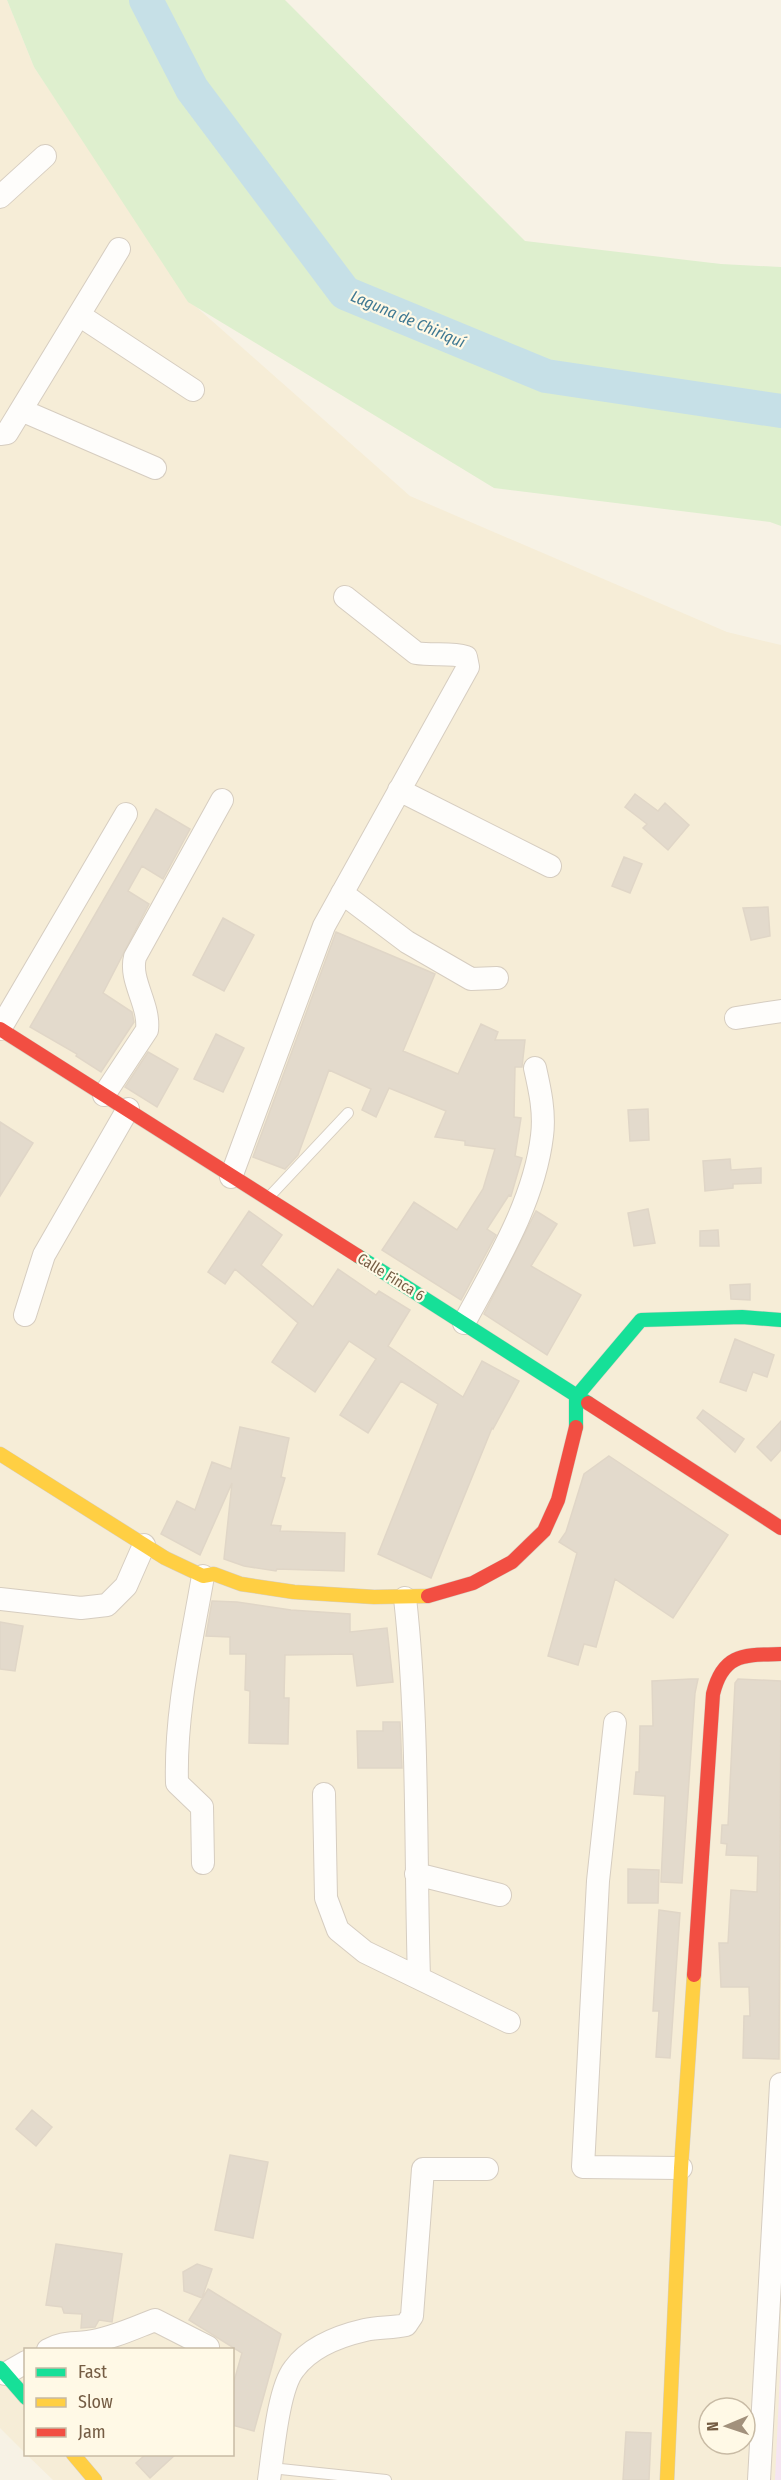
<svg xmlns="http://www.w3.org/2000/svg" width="781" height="2480" font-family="'Fira Sans Condensed',sans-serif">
<rect width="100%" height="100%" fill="#f7f2e5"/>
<!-- residential -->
<path fill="#f6edd7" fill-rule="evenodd" d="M0,0h7l27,67 160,238 216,191 317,136 54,13v1835h-728l-26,-25 205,-1v-104h-206l-1,103 -25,-25zM709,2408h36v36h-36z"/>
<!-- education -->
<path fill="#f5e5f1" d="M781,2349v131h-6l4,-85z"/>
<!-- green -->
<path fill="#deefce" d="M7,0h278l240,241 196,23 60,3v259l-11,-4 -276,-34 -306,-186 -154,-235z"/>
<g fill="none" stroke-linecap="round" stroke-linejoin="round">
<!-- river -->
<path stroke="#c6e0e7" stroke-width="34" d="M146,0l46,89 153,204 201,83 235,35"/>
</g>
<!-- building -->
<path fill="#e3dacc" stroke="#e0d6c7" stroke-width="1.5" d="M635,794l23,17 7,-8 24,22 -21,25 -25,-22 4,-4 -22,-17z
M156,809l34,20 -27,50 -21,-13 -14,25 21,13 -46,89 29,19 2,10 -33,50 -25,-16 1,-2 -47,-27z
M624,857l18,7 -12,29 -18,-7z
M768,907l2,29 -19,4 -8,-32z
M223,918l31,17 -30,56 -31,-16z
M336,932l99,42 -32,77 55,23 23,-50 17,8 -3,8h30l-3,27h-7l-1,50 7,1 -6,38 7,2 -11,38 -2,-1 -22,34 9,6 -35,65 -79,-50 32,-48 43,28 26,-41 12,-40 -30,-4v-4l-30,-4 11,-26 -57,-23 -13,29 -14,-7 9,-21 -42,-19 -31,85 -13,14 -32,-12z
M216,1034l28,14 -21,44 -29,-13z
M148,1052l30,17 -21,38 -32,-20z
M648,1109l1,31 -19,1 -2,-31z
M0,1122l33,21 -33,53z
M730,1159l1,11 30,-2v15l-28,1v4l-28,3 -2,-30z
M648,1209l7,34 -21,3 -6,-33z
M249,1211l33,24 -21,30 52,42 25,-38 38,26 3,-4 31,19 -22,36 75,51 19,-36 37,20 -26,48 -1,-1 -61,150 -53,-24 60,-150 -37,-23 -33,52 -28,-18 36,-56 -27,-18 -34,51 -43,-30 26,-39 -63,-54 -10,15 -17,-12z
M536,1211l21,13 -26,42 50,29 -34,60 -63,-41z
M718,1230l1,16h-19v-15z
M750,1284v16l-19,-1 -1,-14z
M735,1339l39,16 -7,22 -14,-5 -7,19 -26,-9z
M703,1410l41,29 -9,13 -38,-34z
M781,1421v29l-10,11 -14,-14z
M240,1427l49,11 -8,39 4,1 -14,47 10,1 -1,5 65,2 -1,38 -67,-2 -1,2 -32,-5 -20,-7 8,-76 -32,72 -39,-21 16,-33 18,9 17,-48 19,7z
M609,1456l119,79 -55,83 -58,-39 -19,68 -12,-3 -6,21 -30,-9 29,-103 -18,-11 7,-10 18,-58z
M212,1601l25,1 54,8 59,4v18l37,-4 6,54 -36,4 -4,-32 -68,1 -1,43h5l-1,46 -39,-1 1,-52 -5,-1 1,-36h-16v-17l-24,-1z
M0,1622l23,4 -8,45 -15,-2z
M691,1679h7l-3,14 -13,190 -21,-1 4,-86 -31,-2 2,-22h3l1,-46h13l-1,-45z
M738,1679l43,2 -2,378 -36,-1 1,-42h6l-1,-29h-28l-2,-44h9l3,-53 26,2 1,-36 -32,-1 1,-11 -6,-1 1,-18h6l7,-142z
M383,1722h17l2,46h-44l-1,-37h26z
M628,1869l31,1 -1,33h-30z
M659,1910l21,3 -10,145 -14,-1 3,-46h-6z
M32,2110l20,17 -16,19 -20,-17z
M230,2155l38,7 -15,76 -38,-8z
M56,2244l66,10 -10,68 -13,-2 -4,7 -14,1 1,-14 -18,-1 -2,-6 -16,-2z
M197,2264l15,5 -10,29 -18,-7 -1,-19z
M208,2289l73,45 -27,97 -22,-6v-37l10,-35 -53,-33z
M626,2432l25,1 -2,47h-26z
M146,2454h30l-26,24 -14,-15z"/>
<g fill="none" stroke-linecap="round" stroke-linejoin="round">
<defs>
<path id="lane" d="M269,1197l79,-84
M271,2468l115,12"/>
<path id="street" d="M0,197l45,-41
M79,315l114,75
M21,410l98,-161
M0,434l7,-1 14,-23 134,58
M399,790l151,76
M342,893l65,49 64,37 26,-1
M736,1018l45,-7
M0,1029l126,-215
M104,1095l43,-65c3,-26 -18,-49 -12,-73l87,-157
M231,1177l93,-251 144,-259 -2,-10c-16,-5 -33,-1 -50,-4l-71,-56
M25,1315l19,-60 84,-146
M464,1323c31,-58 70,-120 78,-187 3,-23 -2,-46 -7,-68
M203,1576c-12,69 -28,137 -26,207l25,24 1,56
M405,1598c14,126 10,253 14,380
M0,1599l81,9 26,-3 19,-19 18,-41
M615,1723l-17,158 -15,286 98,1
M324,1794l2,104 12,32 27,22 144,70
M416,1874l84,21
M48,2350c14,-8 25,-6 40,-8 23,-3 46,-14 67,-22l53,27
M5,2374l21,-12
M269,2480c4,-27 9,-91 25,-111 16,-22 45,-33 71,-39 13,-3 27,-2 41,-5l6,-9 11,-147h64
M759,2480l22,-396"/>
<path id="fast" d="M358,1256l230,147
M576,1427v-30l65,-77 101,-3 39,3
M0,2368l26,30"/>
<path id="slow" d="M0,1454l165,104 38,18 11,-2 27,10 53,8 80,5 54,-1
M73,2454l22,26
M667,2480l14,-312 13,-193"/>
<path id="jam" d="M0,1029l358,227
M588,1403l193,125
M428,1596l45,-13 39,-21 32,-31 14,-31 18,-73
M694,1975l19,-281c10,-41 31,-39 68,-40"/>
</defs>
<!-- lane casing -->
<use href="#lane" stroke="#d6cdc0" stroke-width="12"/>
<!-- street casing -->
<use href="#street" stroke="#d6cdc0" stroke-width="24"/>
<!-- fast casing -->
<use href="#fast" stroke="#d7cfc2" stroke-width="15"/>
<!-- slow casing -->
<use href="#slow" stroke="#d7cfc2" stroke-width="15"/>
<!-- jam casing -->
<use href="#jam" stroke="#d7cfc2" stroke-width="15"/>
<!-- lane -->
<use href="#lane" stroke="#fefdfb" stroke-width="10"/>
<!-- street -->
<use href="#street" stroke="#fefdfb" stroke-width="22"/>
<!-- fast -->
<use href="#fast" stroke="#16e098" stroke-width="14"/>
<!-- slow -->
<use href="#slow" stroke="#ffcf43" stroke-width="14"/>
<!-- jam -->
<use href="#jam" stroke="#f24e42" stroke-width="14"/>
</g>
<g text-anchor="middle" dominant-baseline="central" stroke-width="4.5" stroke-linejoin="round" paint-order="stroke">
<!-- street labels -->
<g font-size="15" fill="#755d44" stroke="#fff9e6">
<text transform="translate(391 1277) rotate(32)">Calle Finca 6</text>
</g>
<!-- water labels -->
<g font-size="16" font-style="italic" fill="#3f7892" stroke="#fff9e6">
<text transform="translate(408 319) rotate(23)">Laguna de Chiriquí</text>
</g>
</g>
<!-- legend -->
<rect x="24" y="2348" width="210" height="108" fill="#fff9e6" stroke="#c8bba5" stroke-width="1.5"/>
<rect x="36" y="2368" width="30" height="9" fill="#16e098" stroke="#c8bba5" stroke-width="1.5"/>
<text x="78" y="2378" font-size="18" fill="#755d44">Fast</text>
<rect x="36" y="2398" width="30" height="9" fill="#ffcf43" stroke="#c8bba5" stroke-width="1.5"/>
<text x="78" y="2408" font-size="18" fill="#755d44">Slow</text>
<rect x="36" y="2428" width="30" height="9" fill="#f24e42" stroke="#c8bba5" stroke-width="1.5"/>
<text x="78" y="2438" font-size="18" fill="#755d44">Jam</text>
<!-- north arrow -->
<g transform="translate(727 2426) rotate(268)"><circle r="28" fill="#fff9e6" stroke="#c8bba5" stroke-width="1.5"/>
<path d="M0-4.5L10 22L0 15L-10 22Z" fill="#a2917c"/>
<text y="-9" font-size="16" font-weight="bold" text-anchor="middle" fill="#755d44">N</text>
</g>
</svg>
